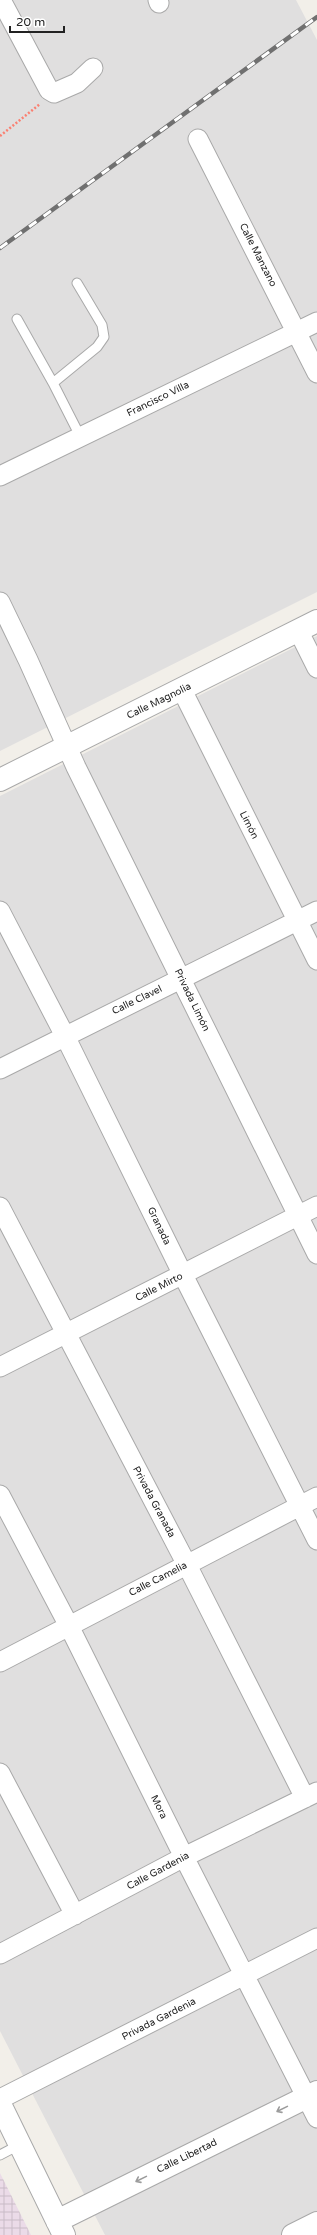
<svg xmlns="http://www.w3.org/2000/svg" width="317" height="2235" font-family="'Varela Round',sans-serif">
<defs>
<pattern id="industrial-grid" width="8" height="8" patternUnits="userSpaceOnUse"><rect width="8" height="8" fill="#ebdbe8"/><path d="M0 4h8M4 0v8" fill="none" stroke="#c9bcc7"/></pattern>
</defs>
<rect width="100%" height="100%" fill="#f2efe9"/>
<!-- residential -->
<path fill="#e0dfdf" d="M0,0h296l21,40v552l-317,159z
M317,636v1599h-212l-105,-204v-1235z"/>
<!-- industrial -->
<path fill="url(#industrial-grid)" d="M0,2173l31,62h-31z"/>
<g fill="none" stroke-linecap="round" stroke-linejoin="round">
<defs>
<path id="service" d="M77,283l25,42 2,12 -7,10 -44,36 27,53
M17,319l36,64
M0,2155l19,-10"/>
<path id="minor" d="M1,0l48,90 5,3 23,-10 16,-15
M158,0l1,3
M198,139l119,234
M0,476l317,-154
M0,602l28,58 48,107 241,487
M298,630l19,38
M182,690l135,270
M0,911l65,125 118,239 134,265
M0,1069l317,-158
M0,1207l187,358 118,233
M0,1367l317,-161
M0,1495l69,131 115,231 133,261
M0,1662l317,-165
M0,1773l75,142
M0,1954l184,-97 133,-65
M0,2099l317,-161"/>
<path id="tertiary" d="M0,780l317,-159
M0,2104l64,131
M57,2221l260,-129
M293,2235l24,-12"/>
</defs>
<!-- service casing -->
<use href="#service" stroke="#a9a9a9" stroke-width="11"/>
<!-- minor casing -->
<use href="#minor" stroke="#a9a9a9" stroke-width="21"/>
<!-- tertiary casing -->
<use href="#tertiary" stroke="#a9a9a9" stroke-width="24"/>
<!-- path -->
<path stroke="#fa8072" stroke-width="2.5" stroke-dasharray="2 2" stroke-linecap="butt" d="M0,136l40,-32"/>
<!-- service -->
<use href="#service" stroke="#fff" stroke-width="9"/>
<!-- minor -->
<use href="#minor" stroke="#fff" stroke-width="19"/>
<!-- tertiary -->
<use href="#tertiary" stroke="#fff" stroke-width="22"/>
<defs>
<path id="rail" d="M0,248l317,-231"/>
</defs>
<!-- rail casing -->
<use href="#rail" stroke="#707070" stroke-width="4.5"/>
<!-- rail -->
<use href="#rail" stroke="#fff" stroke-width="3" stroke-dasharray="9" stroke-linecap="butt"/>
</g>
<!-- one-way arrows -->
<defs><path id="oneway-shaft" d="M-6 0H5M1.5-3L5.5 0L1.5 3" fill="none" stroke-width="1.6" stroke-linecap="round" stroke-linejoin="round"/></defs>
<g stroke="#9c9c9c">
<use href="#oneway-shaft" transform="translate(282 2109) rotate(154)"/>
<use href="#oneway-shaft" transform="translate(141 2179) rotate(154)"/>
</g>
<g text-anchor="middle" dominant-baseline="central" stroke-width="3.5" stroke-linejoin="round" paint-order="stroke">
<!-- street labels -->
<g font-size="10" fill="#222" stroke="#fff">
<text transform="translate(258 255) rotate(63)">Calle Manzano</text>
<text transform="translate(158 399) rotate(-26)">Francisco Villa</text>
<text transform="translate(159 701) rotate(-26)">Calle Magnolia</text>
<text transform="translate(249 825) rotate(63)">Limón</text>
<text transform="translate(137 1000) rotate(-26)">Calle Clavel</text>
<text transform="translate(192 1000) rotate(64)">Privada Limón</text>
<text transform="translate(159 1226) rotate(64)">Granada</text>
<text transform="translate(159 1287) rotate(-27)">Calle Mirto</text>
<text transform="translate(154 1502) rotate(62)">Privada Granada</text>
<text transform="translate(158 1579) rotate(-27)">Calle Camelia</text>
<text transform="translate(159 1807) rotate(64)">Mora</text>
<text transform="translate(158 1871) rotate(-28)">Calle Gardenia</text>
<text transform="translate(159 2019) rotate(-27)">Privada Gardenia</text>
<text transform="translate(187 2156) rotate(-26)">Calle Libertad</text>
</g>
</g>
<!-- scale -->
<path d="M10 26v6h54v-6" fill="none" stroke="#222222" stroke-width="2"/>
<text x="16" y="26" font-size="12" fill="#222222" stroke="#ffffff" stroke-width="3" paint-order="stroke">20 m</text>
</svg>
